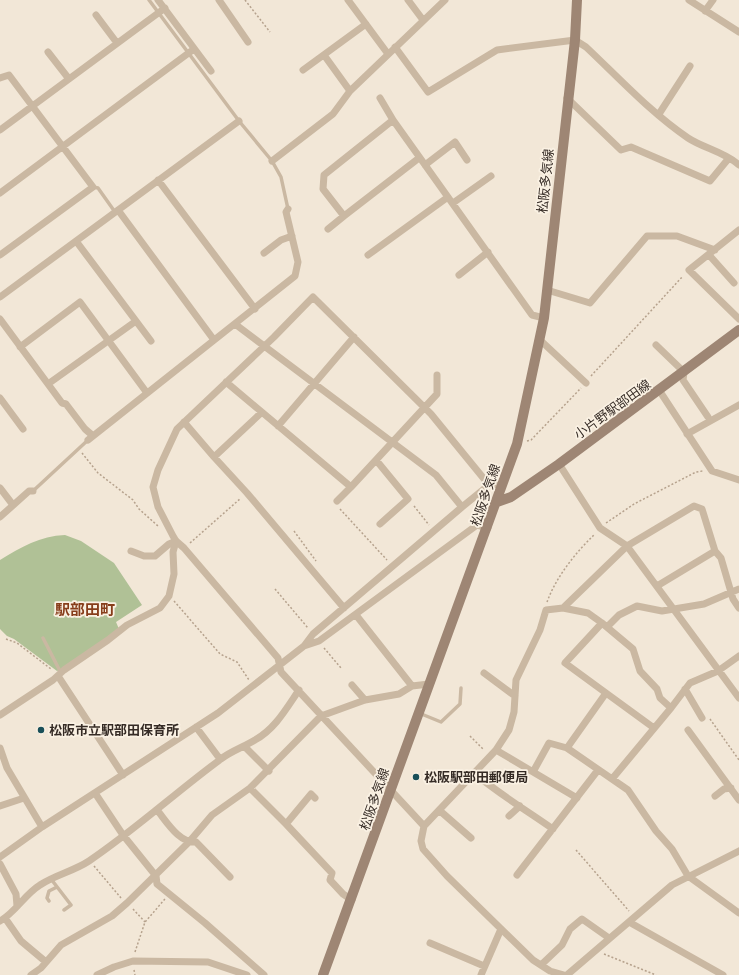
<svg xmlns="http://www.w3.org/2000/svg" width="739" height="975" font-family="'Noto Sans','Noto Sans JP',sans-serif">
<rect width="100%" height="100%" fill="#f2e7d7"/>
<!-- green -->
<path fill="#b0c196" d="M65,535l16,6 33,22 28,42 -26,17 3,7 -57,40 -5,2 -43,-32 -7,-3 -7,-7v-69c21,-13 40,-24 65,-25z"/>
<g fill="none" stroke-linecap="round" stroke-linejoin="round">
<!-- path -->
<path stroke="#b6a28d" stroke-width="1.5" stroke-dasharray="2 2" stroke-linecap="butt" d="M245,0l25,32
M591,376l92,-100
M527,441l4,-1 50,-52
M82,453l16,20 35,27 6,9 19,17
M414,506l15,19
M340,509l47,51
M606,523l28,-19 62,-32 7,-1
M294,531l22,30
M190,543l51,-45
M275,589l33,39
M174,601l46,53 17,8 12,18
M547,602c9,-25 29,-50 48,-68
M6,639l11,4 34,26
M324,648l17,20
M710,719l29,41
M470,736l14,14
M576,850l53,61
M94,866l27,32
M133,909l12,13
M135,952l10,-30 20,-23
M604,954l52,21
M134,970l1,5"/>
<!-- service -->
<path stroke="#cab8a2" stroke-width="3.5" d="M149,0l90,121 33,40 9,16 7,32
M93,187l5,1 17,24
M33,491l55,-51
M43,638l18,35
M419,713l22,9 19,-18 1,-16
M51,879l20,26 -7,5
M49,901l-2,-3 2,-7 8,-4"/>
<!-- minor -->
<path stroke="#cab8a2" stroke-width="7" d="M158,0l53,71
M219,0l29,42
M348,0l40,54
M408,0l15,20
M689,0l50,32
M705,11l8,-11
M96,15l21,28
M395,47l33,45 69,-42 78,-10 11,7c32,30 65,66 102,91 15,10 37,14 51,27
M48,52l21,27
M324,55l26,36
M303,70l63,-46
M0,78l9,-3 84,112 -93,68
M380,98l13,22
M567,98l54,52 10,-3 79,34 19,-23
M659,114l31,-48
M0,130l165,-122
M419,158l-75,58 -21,-27 1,-14 69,-55 139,195 12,3
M272,161l61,-47 17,-23 95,-91
M425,165l30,-23 12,18
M158,180l97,129
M0,193l194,-144
M453,203l38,-27
M118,210l96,130
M328,229l16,-13
M739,230l-50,40 50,49
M76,241l75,100
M264,253l17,-13 11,-4
M368,255l80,-58
M709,255l25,28
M459,275l29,-23
M547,290l43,13 57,-67h30l38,14
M0,297l239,-176
M0,319l62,84 4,1 19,25 7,6
M235,324l201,151 26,32
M539,339l47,44
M656,345l28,27 -1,8 25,37
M20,347l60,-45 67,91
M226,382l125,105 -14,14
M48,384l88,-63
M659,390l53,81 27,9
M0,398l23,31
M184,422l30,35 47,-44
M278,426l76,-89
M687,434l52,-29
M88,440l207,-164 3,-14 -12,-50 2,-3
M214,457l33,36 97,115
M376,460l32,39 -28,25
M559,464l41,64 27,18 112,152
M489,485l-58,-71 -118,-117 -39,40 -97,92 -19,41 -5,17 5,20 15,29 3,5 8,7 94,110 3,14 143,154 -3,15 2,8 24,27 86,84 17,11 14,4
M351,487l86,-93v-19
M0,488l13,17
M0,517l29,-26h4
M131,551l13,5h11l14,-12 7,-3
M657,586l58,-35
M563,608l-17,2 -6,20 -24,50 -2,32 -5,18 -13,20 81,48
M356,615l56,71
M602,623l-14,-10 -25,-5 64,-62 67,-40 8,3 13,42 6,7 12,41 6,9
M607,627l12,-12 18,-9 25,5 42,-7 35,-15
M304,646l15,-5 158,-116 11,3
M484,673l31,23
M58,676l65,99
M352,685l13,15
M685,689l17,29
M606,693l48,35
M671,708l19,-25 28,-12 21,-15
M0,715l53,-35 11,-10 44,-30 19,-15 33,-17 9,-12 5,-22 -1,-22 3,-11
M196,727l24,32
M688,730l51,70
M244,746l25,25
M0,748l7,20 35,59
M567,748l39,-55 -41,-30 37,-40 31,26 7,22 17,18 3,9 11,10 -59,71
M533,772l16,-29 18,5 61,42 28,41 16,18 16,27 51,37
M474,773c25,21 52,37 79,56
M250,788l36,36 46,49 -2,7 13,14 9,6
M95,793l28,42 33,41 1,8 48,39 59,52
M715,796l9,-7 7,-1
M0,806l24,-8
M157,810c10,12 22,33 39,32l34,35
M439,810l32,28
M509,816l11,-10
M286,824l25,-30 4,4
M424,826l72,-76
M0,857l42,-30 176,-114 86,-67 9,-12 149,-127 27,-22 13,-1
M0,864l16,30 1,12
M517,875l81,-105
M5,918l16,23 25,21
M0,921c16,-9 24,-26 40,-36 15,-10 34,-14 49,-24 46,-31 87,-69 132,-102 10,-8 23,-12 34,-19 20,-11 31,-31 44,-50
M629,922l94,53
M430,943l54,23
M541,965l21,-20 8,-16 12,-10 27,19
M31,975l10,-7 20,-23 51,-29 15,-13 62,-61 23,-27 38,-27 71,-72 44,-16 34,-6 13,-8 17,-2
M97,975l17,-8 19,-6 75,1 39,13
M481,975l20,-46
M567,975l105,-90 67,-34"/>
<!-- secondary -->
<path stroke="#9e8674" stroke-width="10" d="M497,502l14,-5 48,-33 180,-134
M323,975l194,-531 27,-126 31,-278 2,-40"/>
</g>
<!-- markers -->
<g fill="#194f58" stroke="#faf1e3" stroke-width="1.5">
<circle cx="41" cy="730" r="4"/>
<circle cx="416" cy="777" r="4"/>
</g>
<g text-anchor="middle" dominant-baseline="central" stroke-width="3.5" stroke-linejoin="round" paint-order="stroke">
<!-- street labels -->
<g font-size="13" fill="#352b25" stroke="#faf1e3">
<text transform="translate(545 181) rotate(-84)">松阪多気線</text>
<text transform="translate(612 409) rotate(-36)">小片野駅部田線</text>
<text transform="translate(485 495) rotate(-71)">松阪多気線</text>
<text transform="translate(374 799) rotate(-71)">松阪多気線</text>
</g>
<!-- poi labels -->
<g font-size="13" font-weight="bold" fill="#352b25" stroke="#faf1e3" text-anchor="start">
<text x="49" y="730">松阪市立駅部田保育所</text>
<text x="424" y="777">松阪駅部田郵便局</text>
</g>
<!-- quarter labels -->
<g font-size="15" font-weight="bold" fill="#873d1a" stroke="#faf1e3">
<text x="85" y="609">駅部田町</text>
</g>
</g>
</svg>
